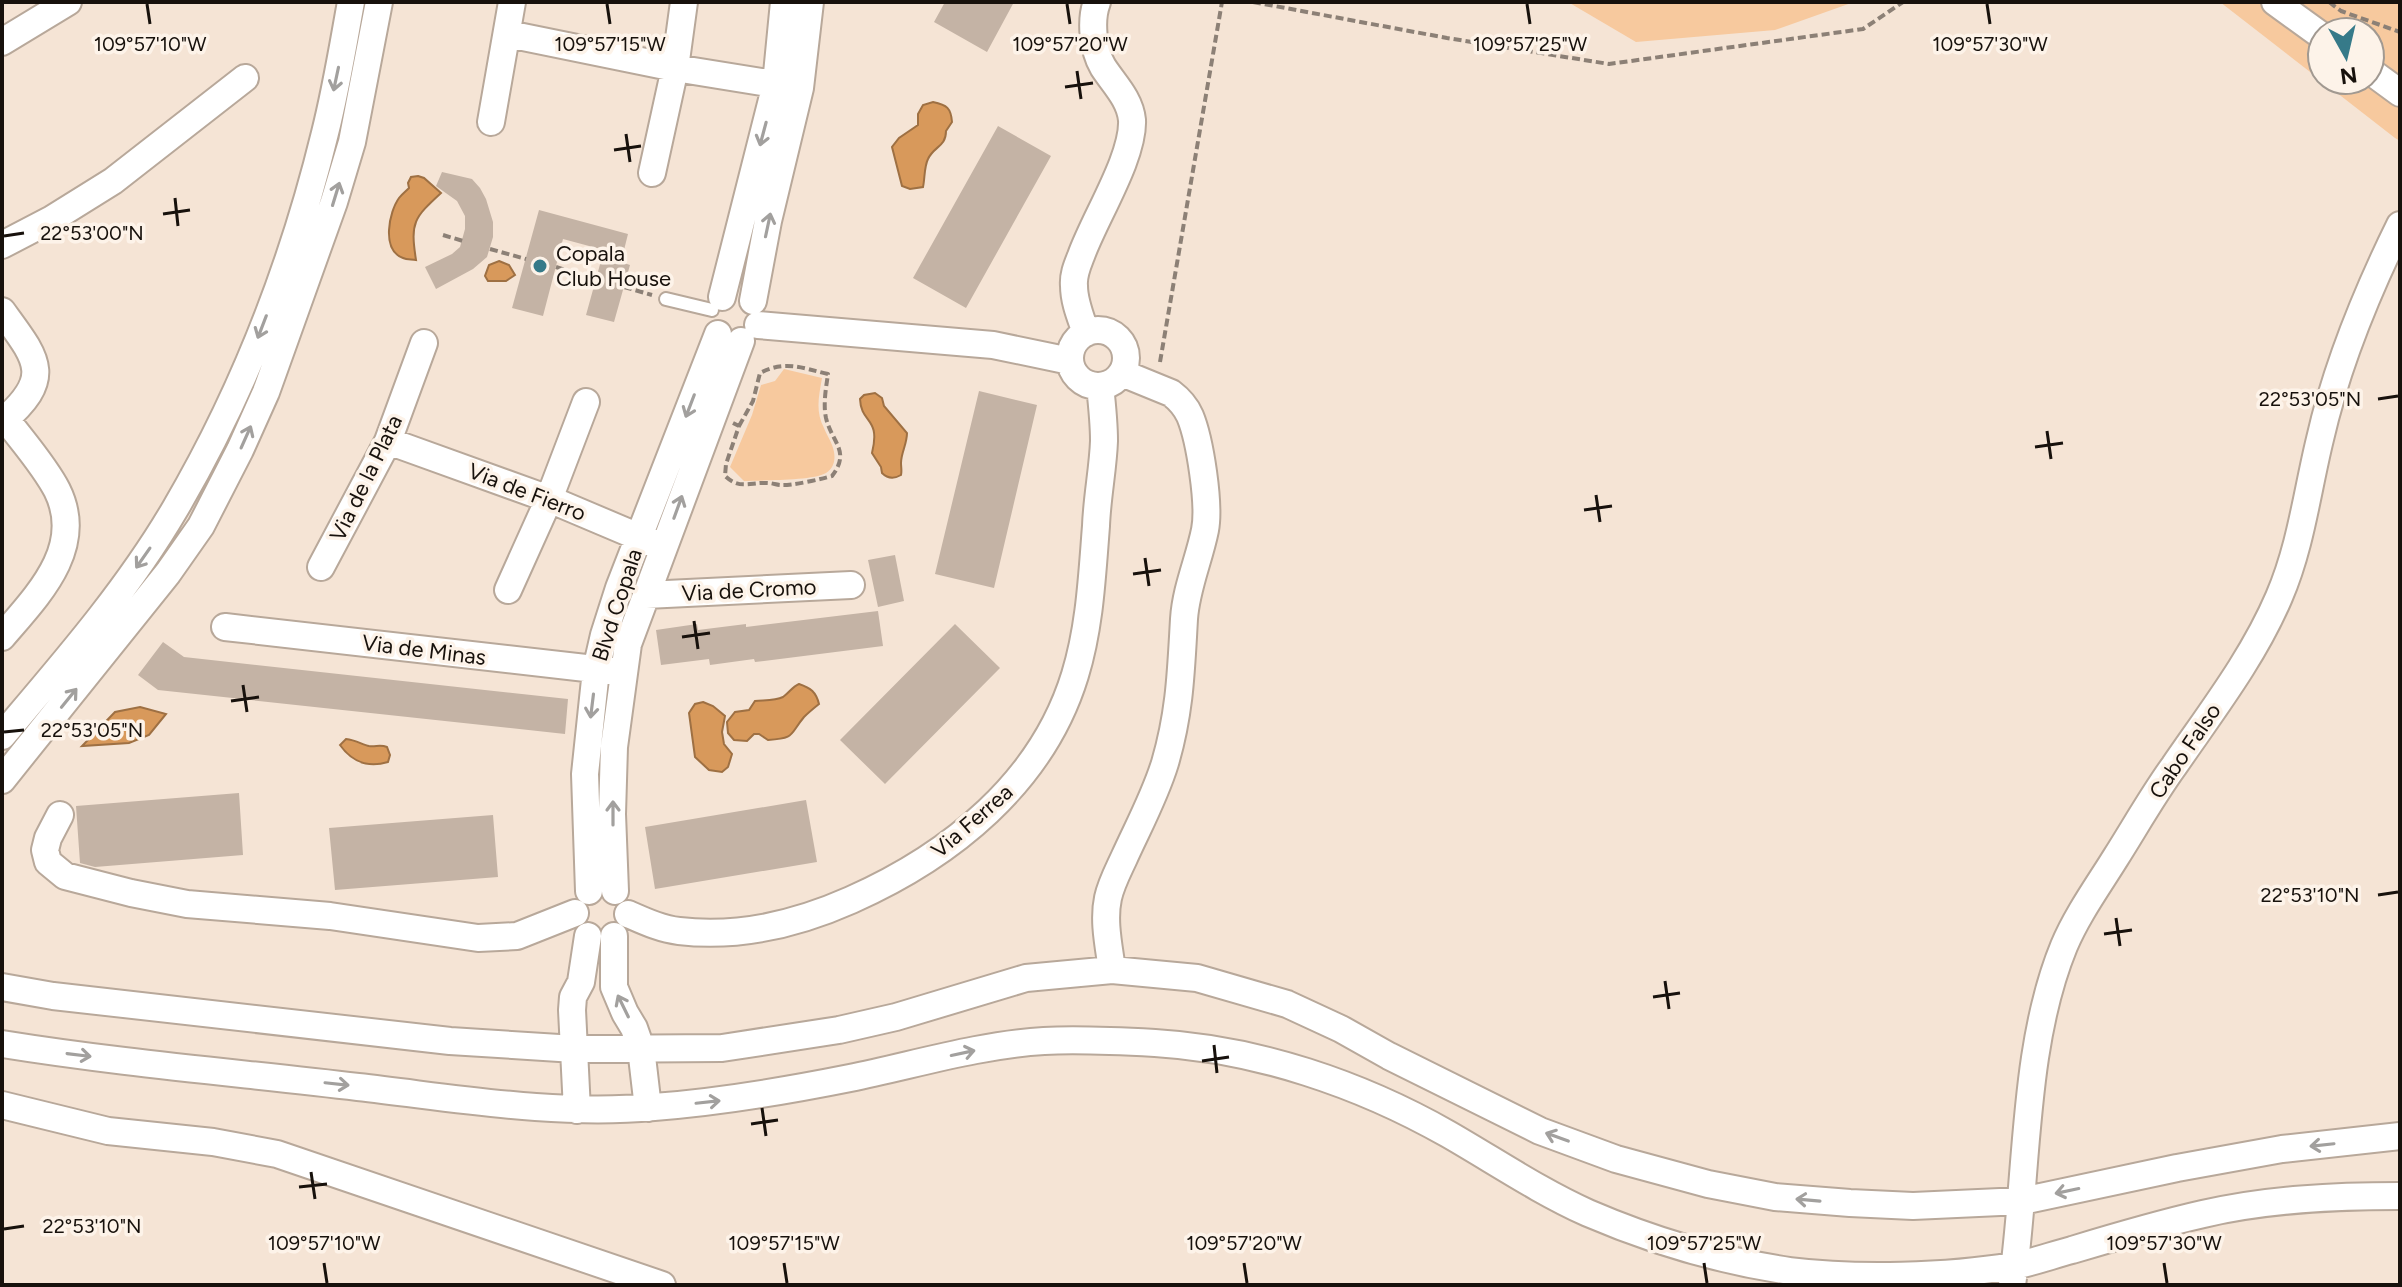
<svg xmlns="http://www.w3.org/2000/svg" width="2402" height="1287" font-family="Figtree,sans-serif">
<rect width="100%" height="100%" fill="#f5e4d5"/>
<!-- green -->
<path fill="#f7c99e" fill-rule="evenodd" d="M1568,2h286l-79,28 -139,12z
M2220,2h180v139l-5,-3zM2322,32h48v48h-48z
M784,369l38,9c-3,18 -7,33 2,50 2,6 6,11 8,17 4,10 4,22 -6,28 -14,8 -64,7 -82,8l-14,-14 22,-52 9,-30 14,-4z"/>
<!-- water -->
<path fill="#d8995b" stroke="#9e7043" stroke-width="2" d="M933,102c14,3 18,6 19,20l-6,9c0,16 -12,15 -18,28 -4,8 -3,19 -5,28l-13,2 -8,-3 -10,-39 7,-9 19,-13v-11l5,-9z
M418,176l6,2 17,15c-27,25 -31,29 -25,67 -4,-1 -9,0 -13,-2 -22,-8 -14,-46 -4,-60 3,-4 7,-7 10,-10l-1,-5 3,-6z
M499,261l10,4 6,10 -9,6h-18l-3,-5 4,-11z
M875,393l7,5 2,8 23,27c0,11 -6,20 -6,30 0,4 1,8 0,12 -7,4 -13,4 -19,-2l-1,-6 -9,-14c9,-36 -11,-29 -12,-54l4,-4z
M799,684c12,4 17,8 20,20 -5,4 -10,8 -15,13 -15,18 -8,21 -36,23l-9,-6h-5l-7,7 -13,-1 -6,-7 -1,-11 8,-10 14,-2 6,-9c8,-1 20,0 28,-4 6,-4 9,-10 16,-13z
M703,702l10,4 12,10 -3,16 2,12 8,10 -4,13 -6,5 -13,-2 -14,-13 -6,-44 6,-9z
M140,707l26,7 -17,21 -20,8 -47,3 33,-34z
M346,739c10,1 17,6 23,7 7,1 11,-2 18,1l3,8 -2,7c-20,6 -36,0 -48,-17z"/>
<!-- building -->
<path fill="#c4b3a5" d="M945,2h69l-27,50 -53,-30z
M998,126l53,30 -85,152 -53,-30z
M442,172l30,7 8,9 6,11 7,23v15l-6,20 -14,12 -37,20 -11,-22 27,-13 8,-7 5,-18v-13l-8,-15 -21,-15z
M539,210l89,24 -7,28 9,3 -16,57 -28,-7 18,-65 -41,-11 -20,77 -31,-8z
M979,391l58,14 -43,183 -59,-14z
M895,555l9,46 -26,6 -10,-47z
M878,611l5,35 -128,16 -1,-3 -44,6 -1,-6 -48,6 -5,-35 41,-6 1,6 48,-6v3z
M955,624l45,44 -115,116 -45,-44z
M163,642l21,15 384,42 -3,35 -407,-44 -20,-15z
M239,793l4,62 -148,12 -15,-4 -4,-57z
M806,800l11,62 -162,27 -10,-62z
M493,815l5,62 -163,13 -6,-62z"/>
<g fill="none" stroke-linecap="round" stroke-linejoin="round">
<defs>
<path id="lane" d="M666,299l46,11"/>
<path id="street" d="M2275,2l47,34
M508,34l167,34 118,19
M2,42l66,-40
M2370,71l30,22
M491,122l21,-120
M652,173l23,-105 9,-66
M2,245l50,-26 61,-38 132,-103
M722,297l54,-213 8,-82
M753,301l15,-80 32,-133 10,-86
M2,311c35,48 53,66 0,111
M758,325l235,20 77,16
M1070 358a28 28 0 1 1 56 0a28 28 0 1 1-56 0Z
M1086,333c-5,-15 -12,-31 -12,-47 -1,-11 3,-20 7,-30 13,-37 53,-99 51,-136 -2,-21 -18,-36 -29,-53 -10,-17 -13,-47 -6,-65
M388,441l161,58 104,44
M321,567l67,-126 36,-98
M508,590l41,-91 37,-97
M646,595l205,-10
M225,627l387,44
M2,637c35,-41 84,-89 55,-147 -13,-25 -34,-48 -51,-71
M2,736c61,-72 125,-145 173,-227 68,-116 118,-245 150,-376 11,-43 18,-87 26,-131
M2,780l166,-207 33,-47 39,-76 26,-58 68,-190 18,-60 27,-140
M60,815l-12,23 -3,12 3,12 17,14 66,17 56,11 143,12 148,22 39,-2 58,-23
M589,891l-4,-117 11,-104 8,-35 15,-47 99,-254
M615,891l-3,-77 2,-67 14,-103 113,-303
M628,914c16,7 33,15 51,17 59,7 118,-7 172,-31 99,-44 191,-117 224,-225 15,-49 17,-99 21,-149 1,-29 7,-57 8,-85 0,-18 -2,-37 -4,-55
M614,936v51l11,26 9,15 7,20 7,60
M1112,970c-3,-23 -9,-49 -4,-72 3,-14 10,-27 16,-40 14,-31 31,-62 41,-95 15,-51 16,-92 19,-144 2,-31 15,-59 21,-89 5,-25 -5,-90 -15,-114 -4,-9 -11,-17 -19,-23l-49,-20
M2,987l51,9 397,45 125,8 147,-1 117,-18 57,-13 130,-39 86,-8 85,8 90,26 54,25 48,27 151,75 76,28 92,25 67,13 75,6 63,3 109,-5 155,-33 105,-19 118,-13
M2,1044c118,19 238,29 356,43 98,11 197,29 296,20 66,-5 131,-16 196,-29 64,-13 128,-33 194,-37 37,-2 74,0 111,2 102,6 205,41 293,91 47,27 91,57 140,79 65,28 133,48 202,58 65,8 158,6 222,-5 20,-3 40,-11 60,-16 43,-13 87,-26 131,-36 64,-15 132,-18 197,-18
M2,1105l106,26 105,11 64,12 385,131
M577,1110l-5,-100 1,-13 8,-15 7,-46
M2012,1285c16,-109 10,-237 52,-339 13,-31 34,-60 52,-89 19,-30 37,-62 58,-91 37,-54 79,-108 105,-169 22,-51 28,-105 41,-158 17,-75 46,-145 80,-214"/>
</defs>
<!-- lane casing -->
<use href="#lane" stroke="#b8a89a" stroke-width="16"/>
<!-- street casing -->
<use href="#street" stroke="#b8a89a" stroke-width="30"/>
<!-- path -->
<path stroke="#8c8076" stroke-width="4" stroke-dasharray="8 4" stroke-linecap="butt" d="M1253,2l194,36 162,26 254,-35 40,-27
M2329,2l12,9 59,21
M443,235l20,6
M490,249l36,10
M556,267l40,13
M624,287l28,8
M1160,362l62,-360
M733,423l6,3 -13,38 -1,12c15,14 25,6 43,7 4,0 9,2 13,2 10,1 41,-6 51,-9 19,-25 0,-33 -6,-58 -3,-14 0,-30 2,-44 -26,-6 -43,-14 -68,-1l-7,28 -14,25"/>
<!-- lane -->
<use href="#lane" stroke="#fff" stroke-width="12"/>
<!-- street -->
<use href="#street" stroke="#fff" stroke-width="26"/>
</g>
<!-- one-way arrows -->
<defs><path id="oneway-shaft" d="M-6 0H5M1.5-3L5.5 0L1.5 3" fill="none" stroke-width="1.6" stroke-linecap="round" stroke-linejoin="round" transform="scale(2)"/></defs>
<g stroke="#a2a09e">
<use href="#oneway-shaft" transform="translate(336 79) rotate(102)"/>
<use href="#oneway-shaft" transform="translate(763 134) rotate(105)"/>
<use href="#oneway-shaft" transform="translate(336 194) rotate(-73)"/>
<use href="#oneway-shaft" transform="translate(768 225) rotate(-78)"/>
<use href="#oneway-shaft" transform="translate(262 327) rotate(111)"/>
<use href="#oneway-shaft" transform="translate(690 406) rotate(111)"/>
<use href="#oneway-shaft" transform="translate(246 437) rotate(-66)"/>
<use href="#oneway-shaft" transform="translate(678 507) rotate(-70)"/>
<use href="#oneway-shaft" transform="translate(143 558) rotate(125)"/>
<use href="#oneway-shaft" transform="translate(69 698) rotate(-51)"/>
<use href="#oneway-shaft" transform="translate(592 706) rotate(97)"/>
<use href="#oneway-shaft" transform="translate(613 813) rotate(-90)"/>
<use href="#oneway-shaft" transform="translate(623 1006) rotate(-116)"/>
<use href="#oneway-shaft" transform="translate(963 1053) rotate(-12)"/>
<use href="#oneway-shaft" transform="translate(79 1055) rotate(7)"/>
<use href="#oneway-shaft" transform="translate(337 1084) rotate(6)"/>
<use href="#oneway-shaft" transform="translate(708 1102) rotate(-6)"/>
<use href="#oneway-shaft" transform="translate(1557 1137) rotate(-160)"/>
<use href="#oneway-shaft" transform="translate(2322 1145) rotate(174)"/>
<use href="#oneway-shaft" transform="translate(2067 1191) rotate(168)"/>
<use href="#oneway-shaft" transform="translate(1808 1200) rotate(-175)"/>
</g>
<!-- ticks -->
<path fill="none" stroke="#17110c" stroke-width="3" d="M147,4l3,20M607,4l3,20M1067,4l3,20M1527,4l3,20M1987,4l3,20M1077,71l4,28M1065,87l28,-4M626,134l4,28M614,150l27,-4M175,198l3,28M163,214l27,-4M4,236l20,-3M2378,399l20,-3M2047,431l4,28M2035,447l28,-4M1596,495l4,27M1584,510l28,-4M1145,558l4,28M1133,574l28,-4M694,621l4,28M682,637l28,-4M243,685l4,27M231,701l28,-4M4,732l20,-2M2378,895l20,-3M2116,918l4,28M2104,934l28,-4M1665,981l4,28M1653,997l27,-4M1214,1045l3,28M1202,1061l27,-4M762,1108l4,28M751,1124l27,-4M311,1172l4,27M299,1187l28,-3M4,1229l20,-3M324,1263l3,20M784,1263l3,20M1244,1263l3,20M1704,1263l3,20M2164,1263l3,20"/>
<!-- markers -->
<circle fill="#367a89" stroke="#fdf3e9" stroke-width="3" cx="540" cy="266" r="8"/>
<g text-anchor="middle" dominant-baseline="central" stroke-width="7" stroke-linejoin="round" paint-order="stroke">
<!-- poi labels -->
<g font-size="22" fill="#17110c" stroke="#fdf3e9" text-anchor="start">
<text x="556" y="253">Copala<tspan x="556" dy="25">Club House</tspan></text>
</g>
<!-- street labels -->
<g font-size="22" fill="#17110c" stroke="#fdf3e9">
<text transform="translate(366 478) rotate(-64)">Via de la Plata</text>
<text transform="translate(527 492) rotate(21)">Via de Fierro</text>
<text transform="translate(749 590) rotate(-3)">Via de Cromo</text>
<text transform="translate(617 605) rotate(-72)">Blvd Copala</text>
<text transform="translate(424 650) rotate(7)">Via de Minas</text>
<text transform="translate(2185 751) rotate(-56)">Cabo Falso</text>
<text transform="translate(972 821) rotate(-41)">Via Ferrea</text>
</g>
</g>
<g font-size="20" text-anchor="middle" fill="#17110c" stroke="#fdf3e9" stroke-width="7" stroke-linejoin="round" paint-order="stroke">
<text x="150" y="51">109°57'10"W</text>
<text x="610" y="51">109°57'15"W</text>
<text x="1070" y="51">109°57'20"W</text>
<text x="1530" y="51">109°57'25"W</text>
<text x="1990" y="51">109°57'30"W</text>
<text x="92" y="240">22°53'00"N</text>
<text x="2310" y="406">22°53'05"N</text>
<text x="92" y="737">22°53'05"N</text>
<text x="2310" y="902">22°53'10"N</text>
<text x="92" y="1233">22°53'10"N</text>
<text x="324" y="1250">109°57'10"W</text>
<text x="784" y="1250">109°57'15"W</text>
<text x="1244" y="1250">109°57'20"W</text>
<text x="1704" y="1250">109°57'25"W</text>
<text x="2164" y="1250">109°57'30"W</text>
</g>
<!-- border -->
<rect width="2402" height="1287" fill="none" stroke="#17110c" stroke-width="8"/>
<!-- north arrow -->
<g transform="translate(2346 56) rotate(172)"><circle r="38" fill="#fdf3e9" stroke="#a19991" stroke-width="2"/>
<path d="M0-6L14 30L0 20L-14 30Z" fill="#367a89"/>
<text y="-12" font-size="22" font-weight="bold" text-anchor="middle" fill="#17110c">N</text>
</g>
</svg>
